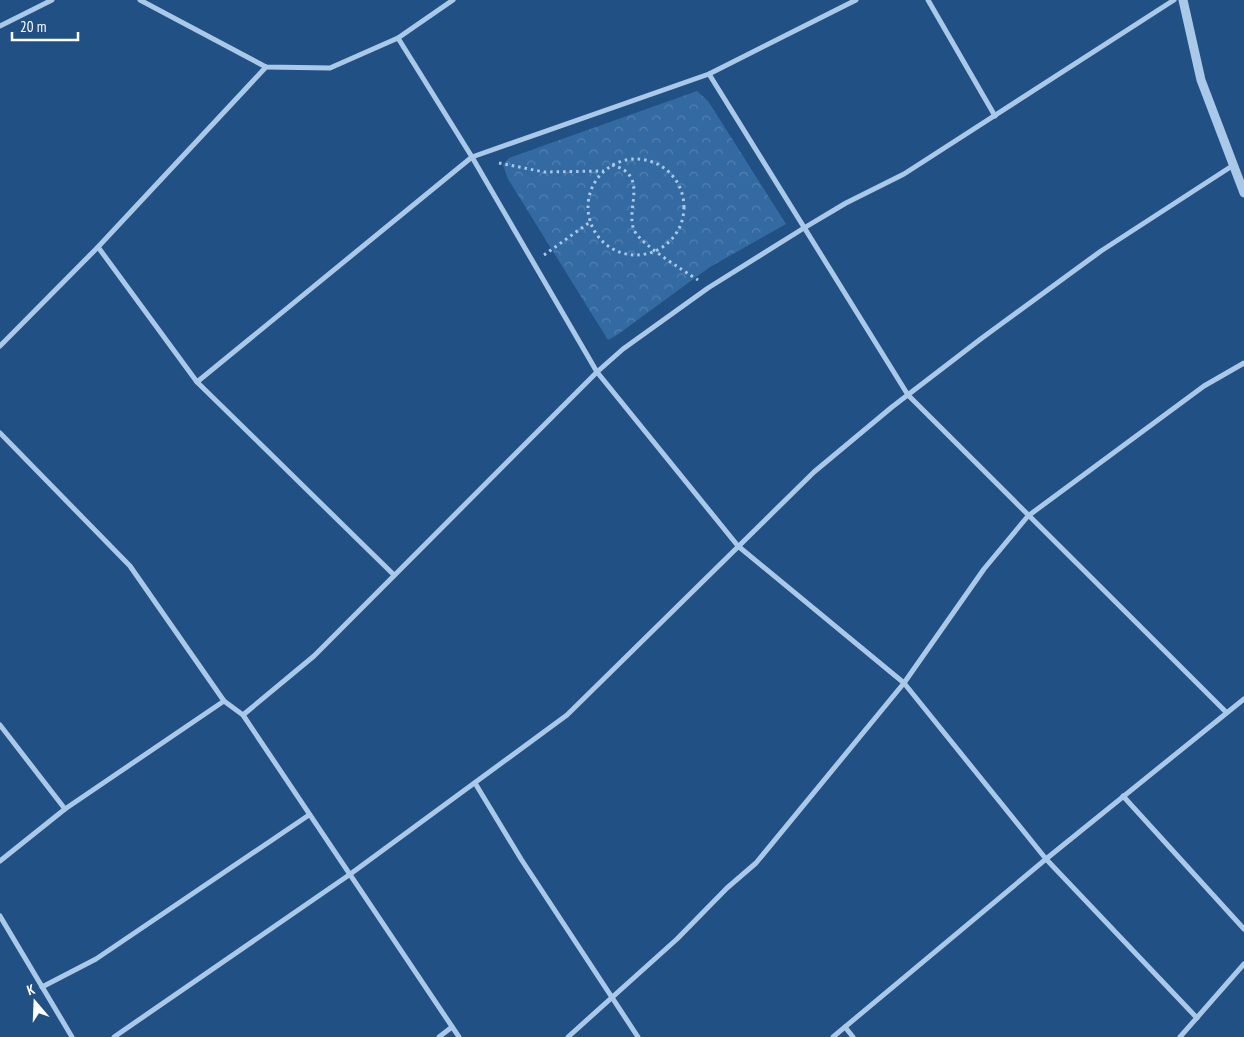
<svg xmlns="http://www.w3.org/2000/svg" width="1244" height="1037" font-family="'PT Sans Narrow',sans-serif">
	<defs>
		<pattern id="forest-crowns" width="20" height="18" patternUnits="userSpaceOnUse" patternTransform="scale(1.25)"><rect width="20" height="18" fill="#346aa2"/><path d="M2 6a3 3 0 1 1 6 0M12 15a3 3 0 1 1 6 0" fill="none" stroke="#5280b0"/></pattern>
	</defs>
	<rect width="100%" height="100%" fill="#215085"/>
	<!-- forest -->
	<path fill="url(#forest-crowns)" d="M697 91 708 101 786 224 710 267 617 335 608 340 508 179 503 165 509 158Z"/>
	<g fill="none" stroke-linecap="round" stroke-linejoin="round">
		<!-- path -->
		<g stroke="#aac9e9" stroke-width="3" stroke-dasharray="2.5 4" stroke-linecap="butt">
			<circle cx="636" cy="207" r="48"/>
			<path d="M499 163 544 172 604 171"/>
			<path d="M612 165C650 175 625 208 634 230 641 245 683 270 698 280"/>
			<path d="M544 255 590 222"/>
		</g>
		<!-- minor -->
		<g stroke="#aac9e9" stroke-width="5">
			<path d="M140 0 266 67 330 68 398 38 453 0"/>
			<path d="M928 0 995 116"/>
			<path d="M0 26 52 0"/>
			<path d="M398 38 472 157 597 372 738 546 904 683 1046 859 1197 1018"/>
			<path d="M709 74 908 395 1226 712"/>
			<path d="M98 247 197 382 394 575"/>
			<path d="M0 346 98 247 266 67"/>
			<path d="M197 382 472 157 709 74 856 0"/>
			<path d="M0 433 130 566 224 701 243 715 459 1037"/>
			<path d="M243 715 314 656 597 372 623 349 708 288 804 228 846 203 904 174 1174 0"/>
			<path d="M0 725 65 809"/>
			<path d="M475 783 521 859 638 1037"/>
			<path d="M1123 796 1244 929"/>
			<path d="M0 861 65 809 224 701"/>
			<path d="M0 916 72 1037"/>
			<path d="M42 987 96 959 309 815"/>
			<path d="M845 1027 853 1037"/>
			<path d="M114 1037 349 875 567 715 814 472 892 407 982 338 1101 251 1232 166"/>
			<path d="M439 1037 452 1027"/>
			<path d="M568 1037 677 939 727 888 756 863 904 683 984 569 1028 516 1204 386 1244 363"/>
			<path d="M833 1037 1046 859 1244 699"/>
			<path d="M1180 1037 1244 964"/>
		</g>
		<!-- tertiary -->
		<path stroke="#aac9e9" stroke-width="9" d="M1183 0 1201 80 1244 193"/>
	</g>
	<!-- north arrow -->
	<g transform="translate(35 1002) rotate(341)" stroke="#215085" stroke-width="4" paint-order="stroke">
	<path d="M0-4L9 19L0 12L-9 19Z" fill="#ffffff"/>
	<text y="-8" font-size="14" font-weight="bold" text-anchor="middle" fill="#ffffff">K</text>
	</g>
	<!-- scale -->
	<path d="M12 32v8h66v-8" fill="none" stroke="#ffffff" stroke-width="2.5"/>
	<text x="20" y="32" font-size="15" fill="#ffffff" stroke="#215085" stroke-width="4" paint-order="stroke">20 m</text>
</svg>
